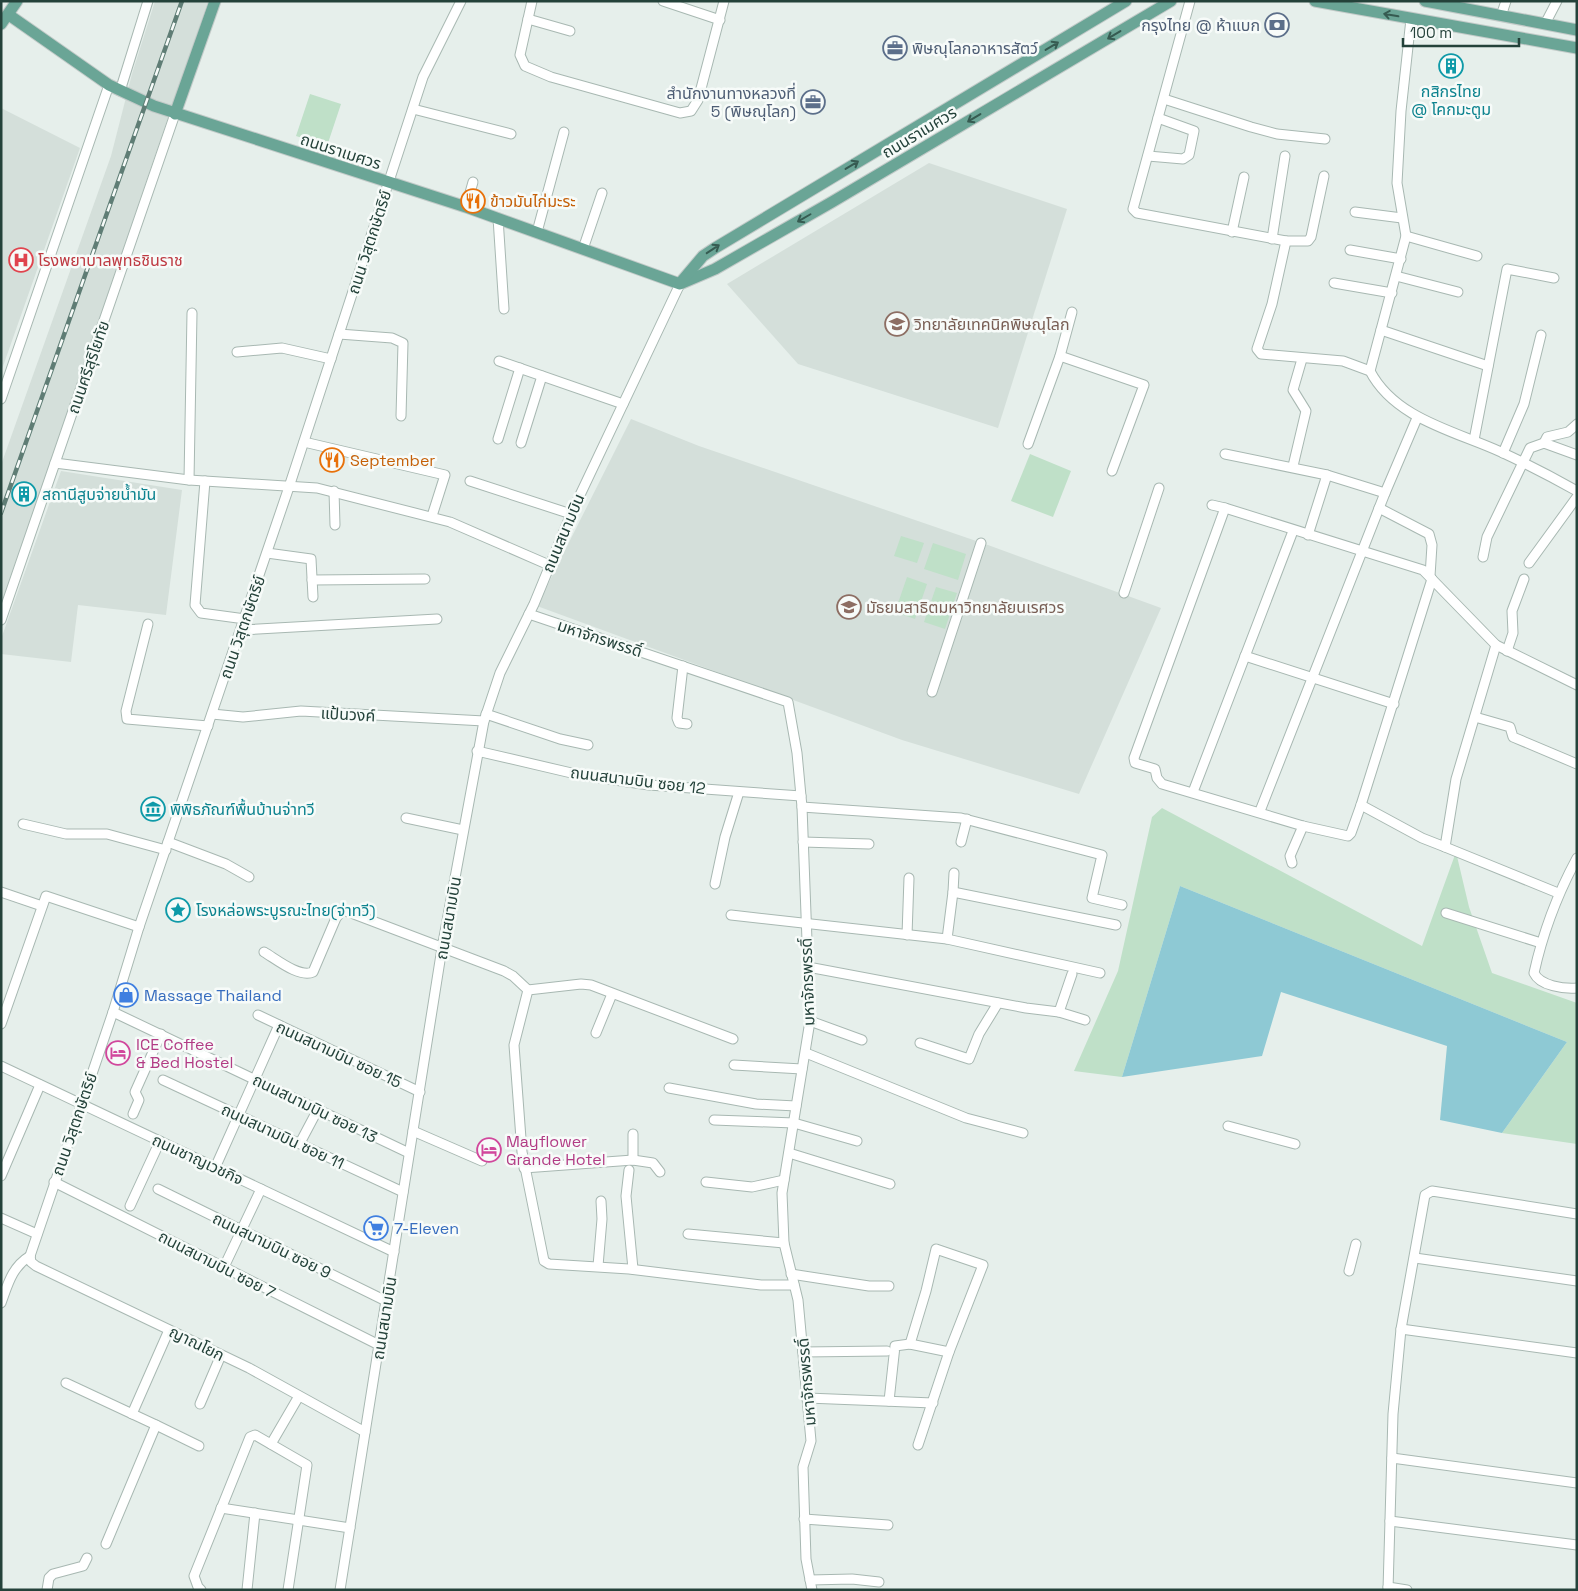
<svg xmlns="http://www.w3.org/2000/svg" width="1578" height="1591" font-family="'Space Grotesk','Noto Sans Thai',sans-serif">
	<rect width="100%" height="100%" fill="#e6efeb"/>
	<!-- built -->
	<g fill="#d4dfda">
		<path d="M155 1H208L1 606V465L111 156 132 74Z"/>
		<path d="M1 108 80 148 1 372Z"/>
		<path d="M929 163 1067 209 998 428 798 364 727 284Z"/>
		<path d="M631 419 699 446 988 545 1161 608 1079 794 902 740 537 606Z"/>
		<path d="M61 471 182 490 166 615 78 605 71 662 1 654V639Z"/>
	</g>
	<!-- green -->
	<g fill="#bfe0c8">
		<path d="M310 94 341 104 327 146 296 136Z"/>
		<path d="M1030 454 1071 471 1053 517 1011 501Z"/>
		<path d="M901 536 924 543 917 563 894 556Z"/>
		<path d="M933 543 966 554 958 580 924 569Z"/>
		<path d="M907 577 927 584 915 619 895 612Z"/>
		<path d="M936 587 957 593 945 629 924 622Z"/>
		<path d="M1162 808 1422 946 1456 852 1469 907 1492 973 1577 1003V1144L1502 1133 1567 1042 1180 886 1122 1077 1074 1071 1118 971 1152 817Z"/>
	</g>
	<!-- water -->
	<path fill="#8ec9d4" d="M1180 886 1567 1042 1502 1133 1440 1120 1447 1046 1281 992 1262 1056 1122 1077Z"/>
	<g fill="none" stroke-linecap="round" stroke-linejoin="round">
		<!-- minor casing -->
		<g stroke="#a8b8b2" stroke-width="11">
			<g id="minor">
				<path d="M532 1 520 55 525 66 551 77 680 113 691 111 698 100 724 1"/>
				<path d="M663 1 720 20"/>
				<path d="M1190 1 1133 209 1137 213 1286 241 1272 304 1257 349 1261 354 1343 361 1370 371C1395 419 1455 431 1501 452 1527 464 1552 477 1577 491"/>
				<path d="M1501 16 1506 1"/>
				<path d="M528 19 570 31"/>
				<path d="M1545 24 1557 1"/>
				<path d="M120 91 148 1"/>
				<path d="M1164 99 1251 127 1277 134 1325 139"/>
				<path d="M413 109 511 134"/>
				<path d="M1148 156 1183 159 1189 155 1194 131 1158 118"/>
				<path d="M466 207 473 182"/>
				<path d="M1355 212 1402 218"/>
				<path d="M498 218 504 309"/>
				<path d="M537 232 564 132"/>
				<path d="M1232 232 1244 177"/>
				<path d="M1406 236 1477 256"/>
				<path d="M1272 239 1285 156"/>
				<path d="M1286 241H1308L1311 237 1324 176"/>
				<path d="M583 249 602 193"/>
				<path d="M1350 250 1401 259"/>
				<path d="M1396 276 1458 292"/>
				<path d="M1334 283 1392 293"/>
				<path d="M1381 330 1488 366"/>
				<path d="M339 334 392 338 403 343 401 416"/>
				<path d="M237 352 282 348 331 359"/>
				<path d="M1060 356 1144 385 1112 471"/>
				<path d="M499 361 623 404"/>
				<path d="M1370 371 1406 236 1397 183 1401 111 1411 19"/>
				<path d="M1 399 109 85"/>
				<path d="M498 439 520 368"/>
				<path d="M1474 440 1507 269 1554 278"/>
				<path d="M304 442 445 475 432 516"/>
				<path d="M521 443 542 376"/>
				<path d="M1544 443 1547 437 1568 432 1577 424"/>
				<path d="M1028 444 1060 356 1072 312"/>
				<path d="M1503 453 1524 404 1541 335"/>
				<path d="M1225 454 1327 475 1308 535"/>
				<path d="M55 463 189 480 317 488 450 522 549 565"/>
				<path d="M1293 466 1306 411 1293 390 1302 359"/>
				<path d="M1327 475 1385 493"/>
				<path d="M189 480 192 313"/>
				<path d="M205 481 195 605 201 613 245 619"/>
				<path d="M470 481 571 514"/>
				<path d="M334 491 335 525"/>
				<path d="M1212 505 1225 508 1134 758 1135 763 1155 769 1157 778 1162 784 1303 826 1348 836 1351 833 1361 805 1432 579"/>
				<path d="M1225 508 1423 570 1496 645 1577 685"/>
				<path d="M1379 508 1429 534 1432 545 1430 576"/>
				<path d="M267 553 311 559 313 597"/>
				<path d="M1483 557 1487 537 1530 448 1544 443 1577 455"/>
				<path d="M1529 563 1577 497"/>
				<path d="M312 580 425 579"/>
				<path d="M1124 593 1159 488"/>
				<path d="M529 614 788 702 797 753 802 807 810 1021 782 1193 784 1243 798 1300 811 1441 803 1467 806 1559 812 1590"/>
				<path d="M1 620 175 114"/>
				<path d="M148 624 126 711 127 719 208 726"/>
				<path d="M241 630 437 619"/>
				<path d="M1507 651 1513 633 1512 611 1524 579"/>
				<path d="M1245 656 1394 704"/>
				<path d="M683 666 677 718 679 723 687 724"/>
				<path d="M932 692 981 543"/>
				<path d="M212 714 243 717 301 711 484 721"/>
				<path d="M486 714 560 739 588 745"/>
				<path d="M1475 717 1510 727 1513 737 1577 764"/>
				<path d="M477 751 580 775 649 785 801 796"/>
				<path d="M1193 792 1293 531"/>
				<path d="M1361 805 1422 838 1445 847 1456 779 1496 645"/>
				<path d="M802 807 961 818 1102 855 1092 898 1122 905"/>
				<path d="M1260 811 1385 493 1417 418"/>
				<path d="M406 818 463 830"/>
				<path d="M23 824 66 834H107L166 850"/>
				<path d="M168 842 226 864 249 877"/>
				<path d="M803 842 869 844"/>
				<path d="M961 842 967 819"/>
				<path d="M1445 847 1558 893"/>
				<path d="M1577 858C1557 895 1543 932 1534 973 1540 986 1564 989 1577 988"/>
				<path d="M1292 863 1290 856 1303 826"/>
				<path d="M715 884 725 837 739 792"/>
				<path d="M1 892 42 906"/>
				<path d="M953 892 954 873"/>
				<path d="M1446 913 1541 943"/>
				<path d="M731 915 947 939 1100 973"/>
				<path d="M907 935 909 878"/>
				<path d="M947 939 953 892 1116 925"/>
				<path d="M264 952C276 959 299 978 313 972L336 918 342 911H346L504 971 513 976 528 990 514 1045 522 1152 544 1261 549 1264 629 1269 761 1285H794"/>
				<path d="M808 967 1026 1008 1059 1012 1085 1020"/>
				<path d="M528 990 581 984 591 985 733 1039"/>
				<path d="M113 1012 409 1153"/>
				<path d="M1059 1012 1072 974"/>
				<path d="M258 1015 420 1092"/>
				<path d="M810 1021 862 1040"/>
				<path d="M1 1024 46 896 139 927"/>
				<path d="M596 1033 612 994"/>
				<path d="M920 1043 969 1059 979 1034 998 1003"/>
				<path d="M806 1053 966 1118 1023 1133"/>
				<path d="M734 1065 802 1069"/>
				<path d="M1 1066 394 1252"/>
				<path d="M163 1080 403 1192"/>
				<path d="M669 1088 756 1104 796 1106"/>
				<path d="M133 1114 139 1100 135 1092 161 1034"/>
				<path d="M714 1120 794 1123 857 1141"/>
				<path d="M1228 1126 1295 1144"/>
				<path d="M413 1131 482 1161"/>
				<path d="M300 1143 318 1109"/>
				<path d="M789 1153 890 1184"/>
				<path d="M633 1160V1134"/>
				<path d="M215 1168 279 1025"/>
				<path d="M524 1168 633 1160 653 1163 660 1172"/>
				<path d="M629 1170 626 1196 633 1269"/>
				<path d="M1 1176 40 1085"/>
				<path d="M54 1182 379 1345"/>
				<path d="M706 1182 752 1187 784 1180"/>
				<path d="M158 1189 386 1301"/>
				<path d="M130 1206 160 1141"/>
				<path d="M1 1218 37 1234"/>
				<path d="M688 1234 784 1243"/>
				<path d="M30 1256 113 1012 139 927 289 487 423 77 461 1"/>
				<path d="M30 1256 31 1262 36 1266 249 1368 365 1432"/>
				<path d="M1415 1258 1577 1281"/>
				<path d="M598 1266 602 1219 601 1201"/>
				<path d="M224 1267 261 1189"/>
				<path d="M1349 1271 1356 1244"/>
				<path d="M791 1274 869 1286H889"/>
				<path d="M1 1303C8 1284 12 1267 30 1256"/>
				<path d="M1401 1329 1577 1353"/>
				<path d="M910 1344 926 1291 936 1249 983 1265 949 1352 918 1445"/>
				<path d="M803 1352 887 1351"/>
				<path d="M66 1383 156 1425 106 1544"/>
				<path d="M807 1398 933 1403"/>
				<path d="M889 1401 895 1346 910 1344 949 1352"/>
				<path d="M200 1404 221 1355"/>
				<path d="M132 1414 169 1330"/>
				<path d="M156 1425 199 1446"/>
				<path d="M271 1444 299 1396"/>
				<path d="M1392 1458 1577 1483"/>
				<path d="M221 1508 350 1528"/>
				<path d="M804 1519 888 1525"/>
				<path d="M1390 1521 1577 1545"/>
				<path d="M810 1580 852 1579 879 1582"/>
				<path d="M1388 1587 1407 1590"/>
				<path d="M47 1590 49 1578 53 1574 83 1566 87 1558"/>
				<path d="M201 1590 198 1587 194 1576 250 1437 255 1435 307 1465 288 1590"/>
				<path d="M247 1590 255 1513"/>
				<path d="M340 1590 442 948 484 721 500 673 534 604 571 514 680 284"/>
				<path d="M1388 1590 1393 1414 1401 1329 1425 1195 1432 1191 1577 1214"/>
			</g>
		</g>
		<!-- major casing -->
		<g stroke="#c2cac8" stroke-width="13">
			<g id="major">
				<path d="M1315 1 1577 48"/>
				<path d="M1425 1 1577 30"/>
				<path d="M9 15 109 85 154 106 466 207 680 284 715 269 832 202 1171 1"/>
				<path d="M1 24 17 1"/>
				<path d="M175 114 215 1"/>
				<path d="M681 282 703 256 715 248 1126 1"/>
			</g>
		</g>
		<!-- minor -->
		<use href="#minor" stroke="#fff" stroke-width="9"/>
		<!-- major -->
		<use href="#major" stroke="#6aa596" stroke-width="11"/>
		<!-- rail casing -->
		<g stroke="#5f7d75" stroke-width="4.5">
			<path id="rail" d="M1 513 182 1"/>
		</g>
		<!-- rail -->
		<use href="#rail" stroke="#f7fbf9" stroke-width="2.5" stroke-dasharray="8" stroke-linecap="butt"/>
	</g>
	<!-- one-way arrows -->
	<defs><path id="oneway-shaft" d="M-6 0H5M1.5-3L5.5 0L1.5 3" fill="none" stroke-width="1.6" stroke-linecap="round" stroke-linejoin="round" transform="scale(1.25)"/></defs>
	<g stroke="#365b51">
		<use href="#oneway-shaft" transform="translate(1391 15) rotate(-170)"/>
		<use href="#oneway-shaft" transform="translate(1114 35) rotate(149)"/>
		<use href="#oneway-shaft" transform="translate(1052 46) rotate(-31)"/>
		<use href="#oneway-shaft" transform="translate(974 118) rotate(149)"/>
		<use href="#oneway-shaft" transform="translate(852 165) rotate(-31)"/>
		<use href="#oneway-shaft" transform="translate(804 218) rotate(150)"/>
		<use href="#oneway-shaft" transform="translate(713 249) rotate(-33)"/>
	</g>
	<!-- icons -->
	<defs>
		<g id="bank-ring" transform="scale(1.25)"><circle r="9.5" fill="#f7fbf9" stroke="#5c6f8a" stroke-width="1.5"/><path d="M-6-4H6V4H-6ZM0-2.3a2.3 2.3 0 1 0 0 4.6a2.3 2.3 0 1 0 0-4.6Z" fill="#5c6f8a"/></g>
		<g id="office-ring" transform="scale(1.25)"><circle r="9.5" fill="#f7fbf9" stroke="#5c6f8a" stroke-width="1.5"/><path d="M-6-3h4V-5.5h4V-3h4V5H-6ZM-1-4.5V-3h2v-1.5ZM-6 0V1H6V0Z" fill="#5c6f8a"/></g>
		<g id="building-ring" transform="scale(1.25)"><circle r="9.5" fill="#f7fbf9" stroke="#0f9aa8" stroke-width="1.5"/><path d="M-4-6H4V6H1V3H-1V6H-4ZM-2.5-4.3h1.7v1.8h-1.7ZM.8-4.3h1.7v1.8H.8ZM-2.5-1h1.7V.8h-1.7ZM.8-1h1.7V.8H.8Z" fill="#0f9aa8"/></g>
		<g id="restaurant-ring" transform="scale(1.25)"><circle r="9.5" fill="#f7fbf9" stroke="#e8710a" stroke-width="1.5"/><path d="M-5-6h1v4h1v-4h1v4h1v-4h1v5L-1.5 .5V6h-2V.5L-5-1ZM5-6V6H3V1.5H1.5Q1.5-4 5-6Z" fill="#e8710a"/></g>
		<g id="hospital-ring" transform="scale(1.25)"><circle r="9.5" fill="#f7fbf9" stroke="#e0444e" stroke-width="1.5"/><path d="M-5-5h3v3.5h4V-5h3V5h-3V1.5h-4V5h-3Z" fill="#e0444e"/></g>
		<g id="school-ring" transform="scale(1.25)"><circle r="9.5" fill="#f7fbf9" stroke="#8d6e63" stroke-width="1.5"/><path d="M0-5L7-2L0 1L-7-2ZM-4 1L0 2.5L4 1V4Q0 6-4 4Z" fill="#8d6e63"/></g>
		<g id="museum-ring" transform="scale(1.25)"><circle r="9.5" fill="#f7fbf9" stroke="#0f9aa8" stroke-width="1.5"/><path d="M0-6L6-3V-2H-6V-3ZM-5-1h2V3h-2ZM-1-1h2V3h-2ZM3-1h2V3H3ZM-6 4H6V6H-6Z" fill="#0f9aa8"/></g>
		<g id="sight-ring" transform="scale(1.25)"><circle r="9.5" fill="#f7fbf9" stroke="#0f9aa8" stroke-width="1.5"/><path d="M0-6L1.8-2.2L6-1.7L2.9 1.2L3.7 5.4L0 3.3L-3.7 5.4L-2.9 1.2L-6-1.7L-1.8-2.2Z" fill="#0f9aa8"/></g>
		<g id="shop-ring" transform="scale(1.25)"><circle r="9.5" fill="#f7fbf9" stroke="#3f7fe0" stroke-width="1.5"/><path d="M-5-2.5h2.3a2.7 3.5 0 0 1 5.4 0H5L5.5 6h-11ZM-1.5-2.5h3a1.5 2.3 0 0 0-3 0Z" fill="#3f7fe0"/></g>
		<g id="hotel-ring" transform="scale(1.25)"><circle r="9.5" fill="#f7fbf9" stroke="#d1479c" stroke-width="1.5"/><path d="M-6-4.5h1.5V1H6V5H4.5V3h-9V5H-6ZM-4 0a1.8 1.8 0 1 1 3.6 0ZM.5 0V-2.5h3Q6-2.5 6 0Z" fill="#d1479c"/></g>
		<g id="supermarket-ring" transform="scale(1.25)"><circle r="9.5" fill="#f7fbf9" stroke="#3f7fe0" stroke-width="1.5"/><path d="M-6-5.5h2.5l.6 2H6L4.5 2H-2.5L-4.4-4H-6ZM-1.5 3.2a1.3 1.3 0 1 0 .1 0ZM3 3.2a1.3 1.3 0 1 0 .1 0Z" fill="#3f7fe0"/></g>
	</defs>
	<g fill-rule="evenodd">
		<use href="#bank-ring" x="1277" y="25"/>
		<use href="#office-ring" x="895" y="48"/>
		<use href="#building-ring" x="1451" y="66"/>
		<use href="#office-ring" x="813" y="102"/>
		<use href="#restaurant-ring" x="473" y="201"/>
		<use href="#hospital-ring" x="21" y="260"/>
		<use href="#school-ring" x="897" y="324"/>
		<use href="#restaurant-ring" x="332" y="460"/>
		<use href="#building-ring" x="24" y="494"/>
		<use href="#school-ring" x="849" y="607"/>
		<use href="#museum-ring" x="153" y="809"/>
		<use href="#sight-ring" x="178" y="910"/>
		<use href="#shop-ring" x="126" y="995"/>
		<use href="#hotel-ring" x="118" y="1053"/>
		<use href="#hotel-ring" x="489" y="1150"/>
		<use href="#supermarket-ring" x="376" y="1228"/>
	</g>
	<g text-anchor="middle" stroke-width="5" stroke-linejoin="round" paint-order="stroke">
		<!-- service labels -->
		<g font-size="16" fill="#4e5e75" stroke="#f7fbf9" text-anchor="end">
			<text x="1260" y="31">กรุงไทย @ ห้าแบก</text>
			<text x="912" y="54" text-anchor="start">พิษณุโลกอาหารสัตว์</text>
			<text x="796" y="99">สำนักงานทางหลวงที่<tspan x="796" dy="18">5 (พิษณุโลก)</tspan></text>
		</g>
		<!-- culture labels -->
		<g font-size="16" fill="#0d838f" stroke="#f7fbf9" text-anchor="start">
			<text x="1451" y="97" text-anchor="middle">กสิกรไทย<tspan x="1451" dy="18">@ โคกมะตูม</tspan></text>
			<text x="42" y="500">สถานีสูบจ่ายน้ำมัน</text>
			<text x="170" y="815">พิพิธภัณฑ์พื้นบ้านจ่าทวี</text>
			<text x="196" y="916">โรงหล่อพระบูรณะไทย(จ่าทวี)</text>
		</g>
		<!-- street labels -->
		<g font-size="16" fill="#24423a" stroke="#f7fbf9">
			<text transform="translate(919 132) rotate(-31)" y="6">ถนนราเมศวร</text>
			<text transform="translate(341 151) rotate(18)" y="6">ถนนราเมศวร</text>
			<text transform="translate(369 242) rotate(-72)" y="6">ถนน วิสุตกษัตริย์</text>
			<text transform="translate(88 367) rotate(-71)" y="6">ถนนศรีสุริโยทัย</text>
			<text transform="translate(563 533) rotate(-67)" y="6">ถนนสนามบิน</text>
			<text transform="translate(242 627) rotate(-71)" y="6">ถนน วิสุตกษัตริย์</text>
			<text transform="translate(600 638) rotate(18)" y="6">มหาจักรพรรดิ์</text>
			<text transform="translate(348 714) rotate(3)" y="6">แป้นวงค์</text>
			<text transform="translate(638 780) rotate(7)" y="6">ถนนสนามบิน ซอย 12</text>
			<text transform="translate(448 918) rotate(-80)" y="6">ถนนสนามบิน</text>
			<text transform="translate(807 982) rotate(-92)" y="6">มหาจักรพรรดิ์</text>
			<text transform="translate(339 1054) rotate(25)" y="6">ถนนสนามบิน ซอย 15</text>
			<text transform="translate(315 1108) rotate(26)" y="6">ถนนสนามบิน ซอย 13</text>
			<text transform="translate(74 1124) rotate(-71)" y="6">ถนน วิสุตกษัตริย์</text>
			<text transform="translate(283 1136) rotate(25)" y="6">ถนนสนามบิน ซอย 11</text>
			<text transform="translate(198 1159) rotate(25)" y="6">ถนนชาญเวชกิจ</text>
			<text transform="translate(272 1245) rotate(26)" y="6">ถนนสนามบิน ซอย 9</text>
			<text transform="translate(217 1264) rotate(27)" y="6">ถนนสนามบิน ซอย 7</text>
			<text transform="translate(384 1318) rotate(-81)" y="6">ถนนสนามบิน</text>
			<text transform="translate(197 1343) rotate(26)" y="6">ญาณโยก</text>
			<text transform="translate(806 1382) rotate(-95)" y="6">มหาจักรพรรดิ์</text>
		</g>
		<!-- food labels -->
		<g font-size="16" fill="#c56008" stroke="#f7fbf9" text-anchor="start">
			<text x="490" y="207">ข้าวมันไก่มะระ</text>
			<text x="350" y="466">September</text>
		</g>
		<!-- health labels -->
		<g font-size="16" fill="#be3a42" stroke="#f7fbf9" text-anchor="start">
			<text x="38" y="266">โรงพยาบาลพุทธชินราช</text>
		</g>
		<!-- education labels -->
		<g font-size="16" fill="#785e54" stroke="#f7fbf9" text-anchor="start">
			<text x="914" y="330">วิทยาลัยเทคนิคพิษณุโลก</text>
			<text x="866" y="613">มัธยมสาธิตมหาวิทยาลัยนเรศวร</text>
		</g>
		<!-- shop labels -->
		<g font-size="16" fill="#366cbe" stroke="#f7fbf9" text-anchor="start">
			<text x="144" y="1001">Massage Thailand</text>
			<text x="394" y="1234">7-Eleven</text>
		</g>
		<!-- hotel labels -->
		<g font-size="16" fill="#b23c85" stroke="#f7fbf9" text-anchor="start">
			<text x="136" y="1050">ICE Coffee<tspan x="136" dy="18">&amp; Bed Hostel</tspan></text>
			<text x="506" y="1147">Mayflower<tspan x="506" dy="18">Grande Hotel</tspan></text>
		</g>
	</g>
	<!-- border -->
	<rect width="1578" height="1591" fill="none" stroke="#24423a" stroke-width="5"/>
	<!-- scale -->
	<path d="M1403 38v8h116v-8" fill="none" stroke="#24423a" stroke-width="2.5"/>
	<text x="1410" y="38" font-size="15" fill="#24423a" stroke="#f7fbf9" stroke-width="4" paint-order="stroke">100 m</text>
</svg>
